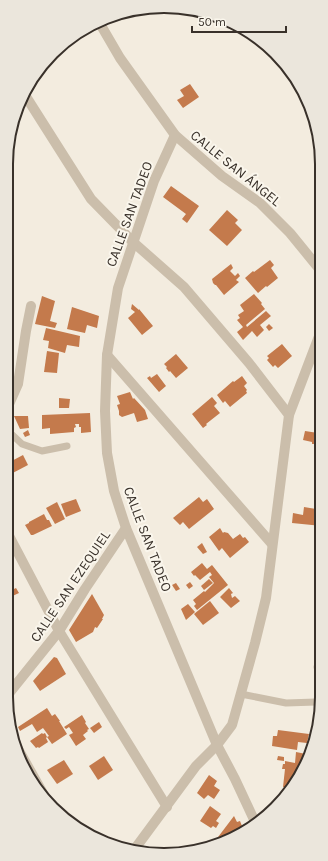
<svg xmlns="http://www.w3.org/2000/svg" width="328" height="861" font-family="Karla,sans-serif">
	<rect width="100%" height="100%" fill="#f3ecdf"/>
	<!-- building -->
	<g fill="#c47a4c">
		<path d="M190 84 199 97 183 108 177 100 184 96 180 90Z"/>
		<path d="M171 186 199 206 187 223 182 219 186 214 163 197Z"/>
		<path d="M227 210 238 220 235 223 242 230 227 246 209 230Z"/>
		<path d="M270 260 274 265 271 268 278 278 267 287 266 286 258 293 245 278 253 271 254 272Z"/>
		<path d="M231 264 233 268 230 271 235 276 238 273 240 276 236 280 239 282 224 295 216 285H215L213 283 212 279Z"/>
		<path d="M254 294 262 303 261 304 265 309 246 325 247 327 266 311 271 316 260 325 264 330 257 337 252 331 243 340 237 332 243 327 237 320 240 318 238 315 244 311 240 305Z"/>
		<path d="M42 296 55 301 50 321 57 323 55 328 35 324Z"/>
		<path d="M132 304 139 310V309L153 326 142 335 128 318 135 312 131 309Z"/>
		<path d="M72 307 99 316 97 328 87 325 85 333 67 329Z"/>
		<path d="M269 324 273 328 269 331 266 327Z"/>
		<path d="M46 328 80 336 79 347 67 345 65 353 48 348 49 341 43 340Z"/>
		<path d="M282 344 292 356 278 368 275 365 273 367 267 360 269 358 267 356Z"/>
		<path d="M47 351 59 353 57 373 44 372Z"/>
		<path d="M176 354 188 368 176 378 170 371 169 372 166 368 167 367 164 364Z"/>
		<path d="M157 374 166 386 159 392 147 378 150 376 151 378Z"/>
		<path d="M242 376 247 383 244 386 247 390 246 391 247 393 230 407 225 401 223 403 217 395 233 381 234 382Z"/>
		<path d="M130 392 133 399 134 398 145 410 148 419 137 422 134 413 122 417 119 415V411L117 405 120 404 117 396Z"/>
		<path d="M212 397 217 403 214 406 220 413 206 424 207 425 203 428 192 414Z"/>
		<path d="M59 398 70 399 69 408H59Z"/>
		<path d="M90 413 91 432 81 433V427H79V424H75L76 427 74 428V432L50 434V428L42 429V415Z"/>
		<path d="M14 416H28L29 428 20 429Z"/>
		<path d="M28 430 30 435 25 437 23 433Z"/>
		<path d="M305 431 318 433V431L321 432V447L316 446 317 444H312V442L303 440Z"/>
		<path d="M23 455 28 465 7 476 6 473V464Z"/>
		<path d="M199 497 203 502 207 499 214 509 189 529 183 522 180 525 173 518Z"/>
		<path d="M76 499 81 511 66 517 61 504Z"/>
		<path d="M57 502 65 519 55 524 46 508Z"/>
		<path d="M304 507 322 510V526L292 523 293 513 303 515Z"/>
		<path d="M44 514 47 520H49L52 526 33 535H31L25 525 29 523V522Z"/>
		<path d="M220 528 223 533 224 532 228 533 233 539 240 534 243 538 245 537 249 542 230 558 222 548 219 551 209 537Z"/>
		<path d="M202 543 207 552 203 554 197 547Z"/>
		<path d="M202 563 207 569 212 565 228 585 197 610 194 606 196 604 193 600 204 591 205 592 214 583 209 577 212 575 210 572 200 580 195 575 194 576 191 572Z"/>
		<path d="M209 579 213 583 204 590 201 586Z"/>
		<path d="M9 581 11 585H12L14 589 16 588 19 593 6 599V582Z"/>
		<path d="M190 582 193 586 189 589 186 585Z"/>
		<path d="M176 583 180 589 176 591 172 585Z"/>
		<path d="M229 588 233 593 231 594 232 598 235 596 240 601 231 608 220 597Z"/>
		<path d="M92 594 104 615 102 619H103L97 628 95 627 93 632 76 642 69 630Z"/>
		<path d="M210 601 219 613 203 625 194 614Z"/>
		<path d="M188 604 195 612 186 620 181 609Z"/>
		<path d="M54 657 57 658 66 674 40 691 33 681Z"/>
		<path d="M47 708 52 716 55 714 60 721H59L67 734 52 744 47 737 46 738 48 742 39 748 38 747 36 748 30 741 42 733 43 734 45 733 47 737 49 736 43 728 37 732 32 724 20 731 18 727Z"/>
		<path d="M82 715 86 722 85 723 89 729 87 730 88 731 83 735 86 739 76 746 69 735 73 733 69 727 66 729 64 727Z"/>
		<path d="M99 722 102 727 94 733 90 728Z"/>
		<path d="M278 730 309 734 307 743 298 742 297 750 272 746 273 736H277Z"/>
		<path d="M296 752 306 754V756H308L305 761H304L303 765 292 788 283 787 285 769H282L283 764H285V761L295 763Z"/>
		<path d="M104 756 113 770 98 780 89 766Z"/>
		<path d="M278 756 284 757V761L277 760Z"/>
		<path d="M64 760 73 774 57 784 47 770Z"/>
		<path d="M209 775 217 781 214 786 220 790 214 799 208 795 204 799 197 793Z"/>
		<path d="M210 806 221 814 216 821 219 823 216 828 213 826 211 828 200 821Z"/>
		<path d="M234 816 237 822 240 821 244 831 212 845Z"/>
	</g>
	<g fill="none" stroke-linecap="round" stroke-linejoin="round">
		<!-- lane -->
		<g stroke="#cbbeab" stroke-width="7">
			<path d="M6 429 22 444 42 451 67 446"/>
			<path d="M317 667H322"/>
			<path d="M241 694 286 703 316 702"/>
		</g>
		<!-- street -->
		<g stroke="#cbbeab" stroke-width="10">
			<path d="M99 22 120 58 175 135 222 176 260 203 290 233 321 271"/>
			<path d="M25 95 91 199 133 242 184 287 249 363 289 415"/>
			<path d="M175 135 154 181 118 288 107 355 105 411 107 453 114 491 126 528 217 745 235 779 256 824"/>
			<path d="M107 355 272 544"/>
			<path d="M6 411 18 384 26 331 31 306"/>
			<path d="M6 530 59 631 167 807"/>
			<path d="M6 697 59 631 85 589 126 528"/>
			<path d="M13 740 49 804"/>
			<path d="M134 850 196 766 217 745 232 725 255 643 266 598 289 415 321 331"/>
		</g>
	</g>
	<g text-anchor="middle" stroke-width="4" stroke-linejoin="round" paint-order="stroke">
		<!-- street labels -->
		<g font-size="14" fill="#39312a" stroke="#faf6ec">
			<text transform="translate(236 168) rotate(39)" y="5">CALLE SAN ÁNGEL</text>
			<text transform="translate(129 214) rotate(-70)" y="5">CALLE SAN TADEO</text>
			<text transform="translate(148 539) rotate(69)" y="5">CALLE SAN TADEO</text>
			<text transform="translate(70 586) rotate(-56)" y="5">CALLE SAN EZEQUIEL</text>
		</g>
	</g>
	<!-- crop -->
	<path d="M0 0H328V861H0ZM164 13H164A151 151 0 0 1 315 164V697A151 151 0 0 1 164 848H164A151 151 0 0 1 13 697V164A151 151 0 0 1 164 13Z" fill="#ebe6dc" fill-rule="evenodd"/>
	<path fill="none" stroke="#39312a" stroke-width="2" d="M164 13H164A151 151 0 0 1 315 164V697A151 151 0 0 1 164 848H164A151 151 0 0 1 13 697V164A151 151 0 0 1 164 13Z"/>
	<!-- scale -->
	<path d="M192 26v6h94v-6" fill="none" stroke="#39312a" stroke-width="2"/>
	<text x="198" y="26" font-size="12" fill="#39312a" stroke="#faf6ec" stroke-width="3" paint-order="stroke">50 m</text>
</svg>
